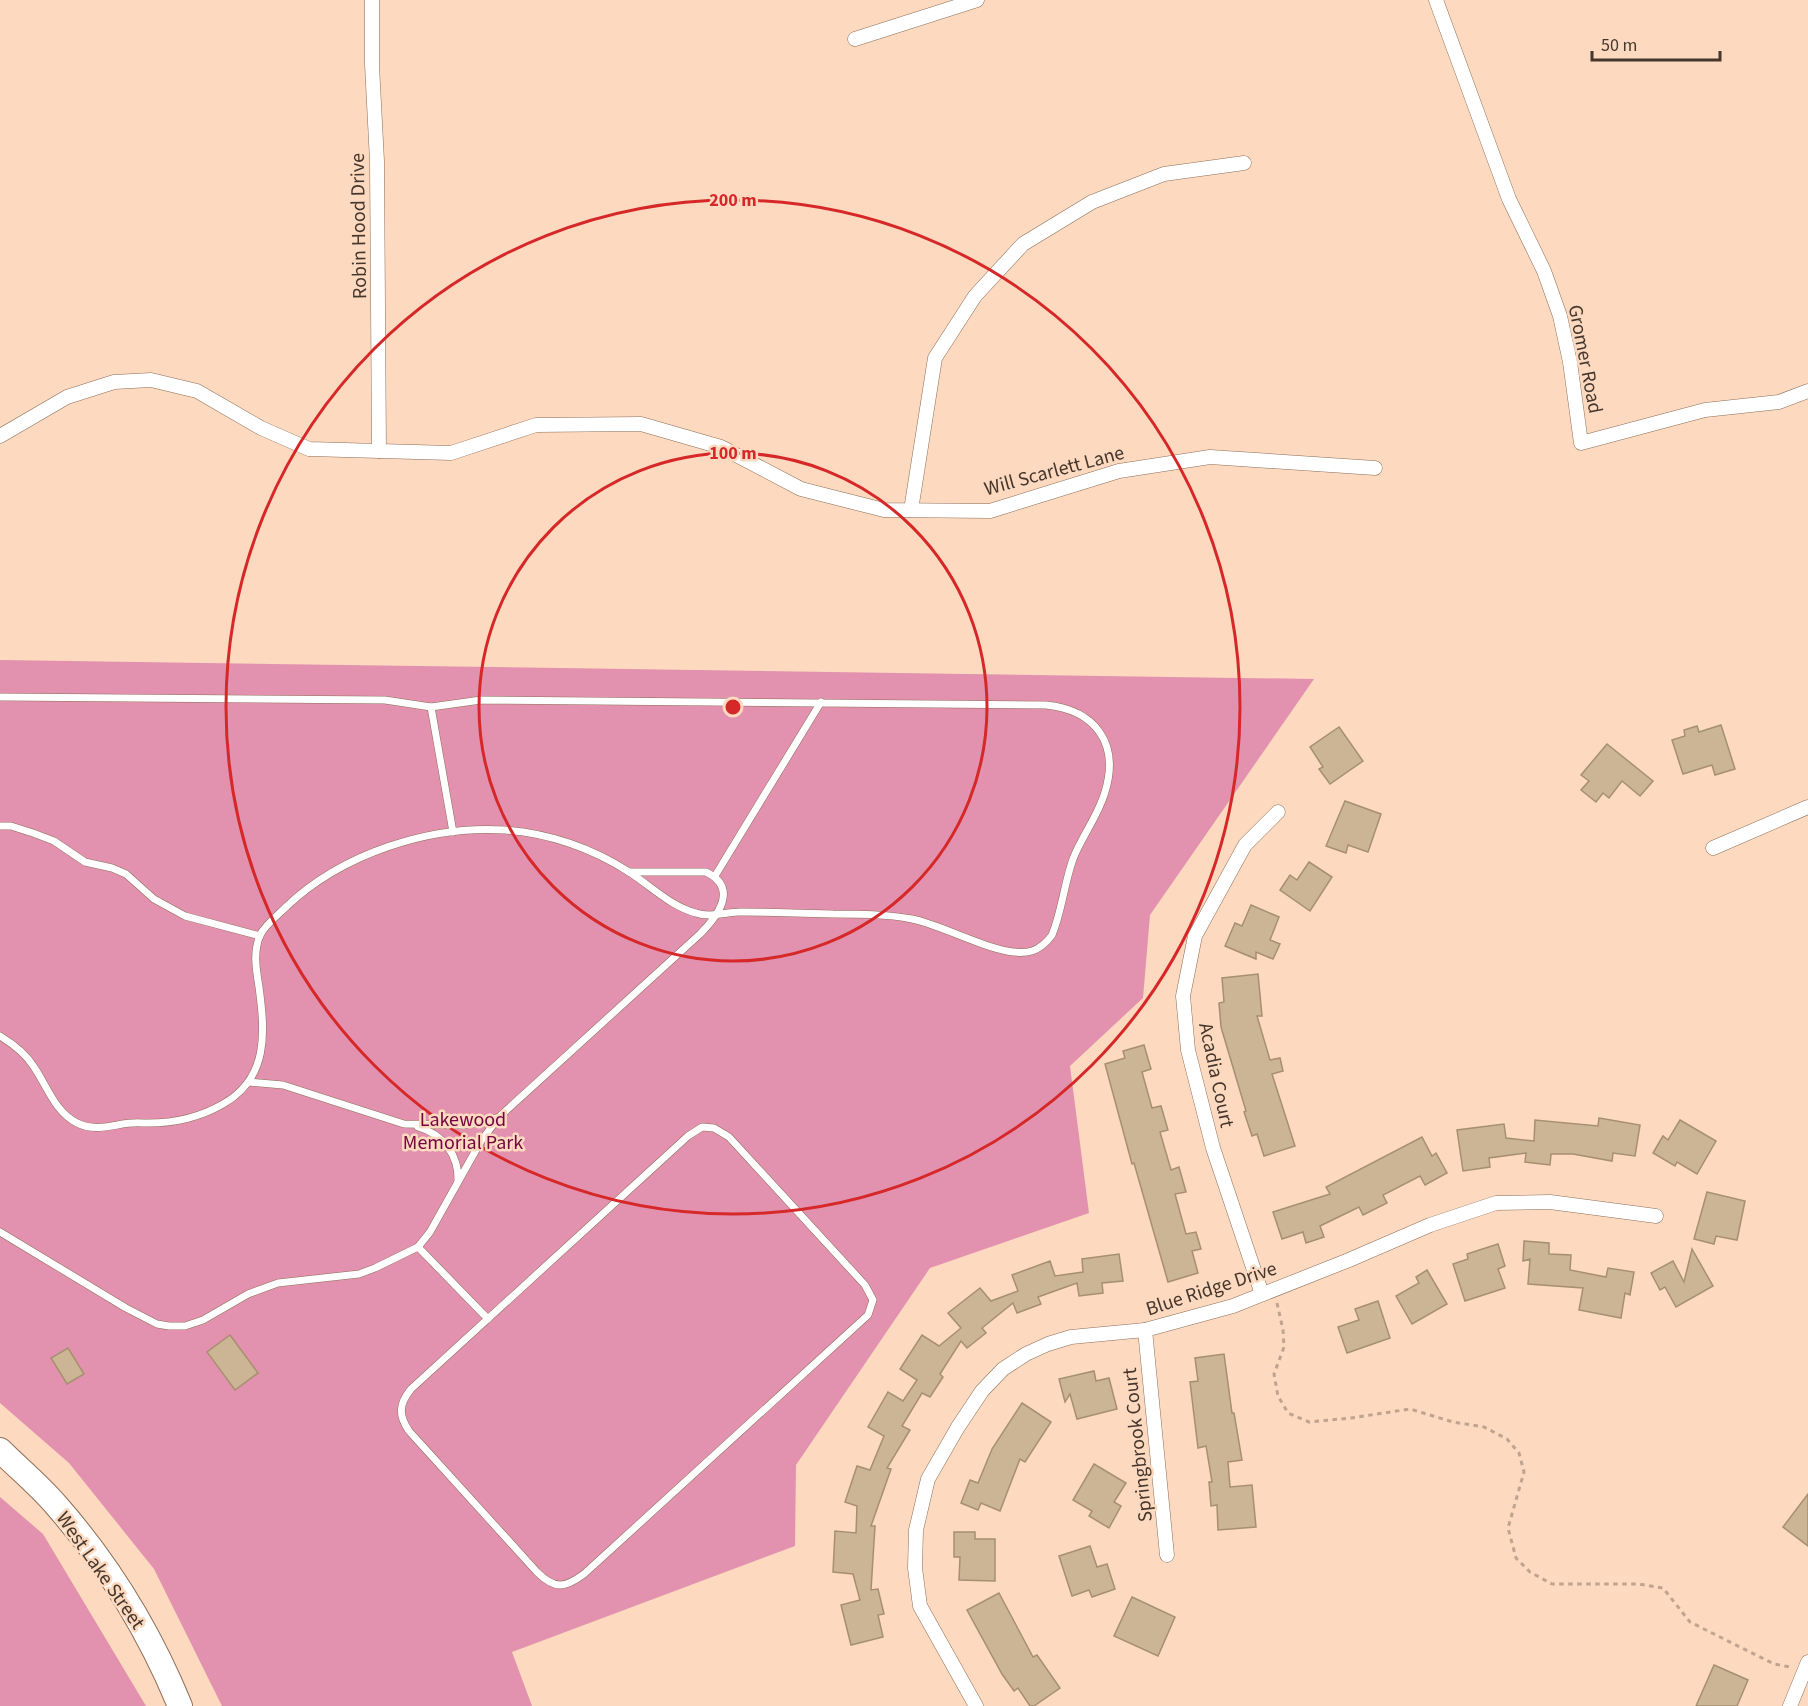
<svg xmlns="http://www.w3.org/2000/svg" width="1808" height="1706" font-family="'Source Sans 3',sans-serif">
	<rect width="100%" height="100%" fill="#fcd9bf"/>
	<!-- green -->
	<g fill="#e292ae">
		<path d="M0 660 1314 679 1150 915 1143 998 1070 1066 1089 1213 930 1268 796 1465 795 1546 512 1652 532 1706H222L154 1569 69 1463 0 1403Z"/>
		<path d="M0 1497 43 1534 146 1706H0Z"/>
	</g>
	<!-- building -->
	<g fill="#ccb594" stroke="#a6906f" stroke-width="1.5">
		<path d="M1721 725 1735 769 1715 775 1712 765 1683 774 1672 740 1685 736 1684 730 1697 726 1699 732Z"/>
		<path d="M1339 727 1363 761 1330 784 1319 769 1323 767 1310 747Z"/>
		<path d="M1607 744 1653 781 1640 796 1622 781 1609 798 1603 793 1596 802 1581 790 1589 781 1581 775Z"/>
		<path d="M1345 801 1381 814 1368 852 1348 845 1346 853 1326 846Z"/>
		<path d="M1309 862 1332 877 1310 911 1280 890 1290 875 1297 880Z"/>
		<path d="M1251 905 1279 917 1270 940 1280 944 1273 959 1256 952V959L1225 946 1235 923 1242 926Z"/>
		<path d="M1258 974 1262 1016H1257L1270 1060 1280 1058 1283 1071 1272 1074 1295 1146 1264 1156 1257 1134 1252 1136 1244 1112 1246 1111 1221 1027 1219 1003 1224 1002 1222 978Z"/>
		<path d="M1144 1045 1151 1069 1142 1072 1152 1108 1161 1106 1168 1130 1160 1132 1171 1170 1179 1167 1186 1192 1175 1194 1186 1234 1196 1232 1201 1249 1192 1251 1198 1273 1168 1282 1134 1163 1132 1164 1105 1064 1125 1058 1123 1051Z"/>
		<path d="M1599 1118 1640 1125 1635 1156 1613 1153 1612 1161 1573 1154H1551L1550 1165 1525 1162 1526 1153 1489 1158 1490 1167 1463 1171 1457 1130 1504 1124 1506 1138 1534 1141 1535 1120 1598 1126Z"/>
		<path d="M1680 1120 1716 1141 1697 1174 1677 1162 1675 1166 1653 1153 1663 1136 1668 1140Z"/>
		<path d="M1422 1137 1432 1156 1436 1153 1447 1173 1425 1185 1420 1176 1383 1195 1387 1203 1363 1215 1359 1207 1320 1226 1324 1237 1306 1243 1303 1232 1282 1239 1273 1212 1330 1194 1326 1187Z"/>
		<path d="M1707 1192 1745 1201 1737 1240 1716 1236 1714 1244 1694 1239Z"/>
		<path d="M1524 1241 1549 1243V1254L1571 1255 1570 1270 1606 1277 1608 1268 1634 1272 1630 1295 1625 1293 1621 1318 1579 1310 1583 1288 1528 1284 1530 1259 1523 1261Z"/>
		<path d="M1498 1244 1505 1266 1498 1269 1505 1288 1465 1301 1453 1264 1468 1259 1467 1254Z"/>
		<path d="M1692 1249 1713 1286 1676 1307 1665 1287 1660 1290 1651 1273 1673 1261 1684 1282Z"/>
		<path d="M1119 1254 1123 1281 1102 1283 1103 1293 1079 1296 1077 1283 1038 1297 1041 1304 1017 1313 1013 1303 982 1328 986 1333 967 1348 961 1341 940 1374 943 1377 930 1397 922 1393 902 1426 910 1430 887 1468 891 1469 871 1526H875L871 1590 878 1589 884 1614 878 1615 883 1637 851 1645 841 1605 860 1600 853 1574 833 1572 835 1531 856 1533 857 1506 845 1502 857 1466 870 1470 884 1436 868 1427 888 1392 903 1401 917 1380 900 1369 922 1335 939 1346 961 1328 948 1313 980 1288 991 1301 1018 1291 1012 1275 1050 1261 1055 1276 1083 1272 1082 1259Z"/>
		<path d="M1427 1270 1447 1304 1412 1324 1396 1296 1419 1283 1416 1277Z"/>
		<path d="M1378 1301 1390 1338 1347 1353 1338 1327 1359 1320 1355 1309Z"/>
		<path d="M230 1335 258 1373 235 1390 207 1352Z"/>
		<path d="M68 1348 84 1374 67 1384 51 1358Z"/>
		<path d="M1224 1354 1232 1413H1234L1242 1460 1228 1462 1230 1487 1252 1485 1256 1527 1218 1530 1217 1505 1211 1506 1209 1482H1212L1206 1446 1198 1448 1190 1382 1198 1381 1195 1358Z"/>
		<path d="M1094 1371 1096 1381 1109 1378 1117 1409 1077 1419 1070 1394 1065 1402 1059 1379Z"/>
		<path d="M1022 1403 1051 1422 1025 1462 1020 1459 1000 1511 981 1503 978 1510 961 1503 970 1480 978 1483 992 1449Z"/>
		<path d="M1094 1464 1126 1483 1114 1502 1121 1506 1109 1528 1089 1516 1092 1511 1073 1500Z"/>
		<path d="M1808 1494V1546L1783 1527Z"/>
		<path d="M954 1532H975V1539H995V1581L959 1580 960 1557H954Z"/>
		<path d="M1090 1546 1097 1567 1107 1564 1115 1589 1092 1597 1089 1590 1072 1596 1059 1556Z"/>
		<path d="M999 1593 1033 1657 1037 1655 1060 1688 1034 1706H1030L1018 1688 1014 1691 1002 1674 967 1610Z"/>
		<path d="M1132 1597 1175 1617 1158 1656 1114 1636Z"/>
		<path d="M1714 1665 1748 1680 1737 1706H1696Z"/>
	</g>
	<g fill="none" stroke-linecap="round" stroke-linejoin="round">
		<!-- lane casing -->
		<g stroke="#8d6e57" stroke-width="8">
			<g id="lane">
				<path d="M0 697 385 700 431 707 481 700 1046 705C1095 710 1120 743 1105 792 1098 816 1082 836 1073 859 1064 884 1062 911 1052 935 1047 942 1041 948 1032 951 1002 960 945 925 912 919 886 914 860 914 833 914 803 913 772 912 741 912 726 912 710 918 696 913 670 906 651 886 629 872 592 848 548 833 505 830 429 825 342 854 287 906 278 915 266 924 260 935 253 952 256 969 259 987 265 1032 269 1078 223 1104 197 1119 171 1124 142 1123 119 1121 99 1134 77 1123 55 1112 47 1086 34 1067 26 1054 13 1044 0 1036"/>
				<path d="M431 707 453 832"/>
				<path d="M0 826H11L33 833 54 841 85 862 112 868 126 874 154 899 185 916 260 936"/>
				<path d="M715 876 821 702"/>
				<path d="M249 1082 283 1085 404 1124 462 1125 483 1123 496 1118"/>
				<path d="M418 1127C443 1134 459 1155 458 1181"/>
				<path d="M702 1127 714 1128 729 1137 865 1285 873 1300 868 1315 584 1574C565 1588 555 1590 537 1572L409 1431C398 1415 399 1404 411 1389L688 1136Z"/>
				<path d="M0 1232 126 1308 157 1324 169 1326H185L203 1320 248 1294 278 1283 359 1274 375 1268 418 1247 430 1232 481 1141 499 1117 700 934C718 916 739 888 706 872H629"/>
				<path d="M418 1247 488 1319"/>
			</g>
		</g>
		<!-- street casing -->
		<g stroke="#8d6e57" stroke-width="15">
			<g id="street">
				<path d="M372 0V65L377 161 379 451"/>
				<path d="M1436 0 1509 199 1544 271 1560 316 1570 362 1581 443 1705 410 1779 402 1808 391"/>
				<path d="M855 39 977 0"/>
				<path d="M0 436 67 397 114 382 151 380 197 391 261 428 309 449 451 453 536 425 641 424 721 447 801 489 884 510 990 511 1119 471 1210 457 1375 468"/>
				<path d="M911 510 935 358 975 296 1023 244 1092 202 1164 174 1244 163"/>
				<path d="M1713 848 1808 807"/>
				<path d="M1262 1294 1213 1148 1188 1050 1183 996 1195 936 1245 845 1278 812"/>
				<path d="M1145 1330 1167 1555"/>
				<path d="M976 1706 920 1606 915 1568 916 1530 928 1479 958 1427 982 1391 1003 1369 1026 1354 1048 1344 1071 1337 1145 1330 1233 1306 1349 1260 1430 1225 1496 1203 1550 1202 1656 1216"/>
				<path d="M1790 1706 1808 1662"/>
			</g>
		</g>
		<!-- highway casing -->
		<g stroke="#8d6e57" stroke-width="26">
			<path id="highway" d="M0 1450C18 1468 39 1485 56 1505 108 1564 150 1633 180 1706"/>
		</g>
		<!-- path -->
		<path stroke="#c0a48f" stroke-width="3" stroke-dasharray="4.5 4.5" stroke-linecap="butt" d="M1277 1303 1283 1330 1284 1347 1274 1374 1278 1396 1288 1413 1309 1422 1351 1418 1410 1409 1453 1422 1484 1427 1507 1439 1519 1453 1524 1472 1508 1528 1516 1558 1530 1572 1552 1584H1639L1663 1588 1690 1622 1774 1664 1790 1667"/>
		<!-- lane -->
		<use href="#lane" stroke="#fff" stroke-width="7"/>
		<!-- street -->
		<use href="#street" stroke="#fff" stroke-width="14"/>
		<!-- highway -->
		<use href="#highway" stroke="#fff" stroke-width="24"/>
	</g>
	<!-- distance rings -->
	<g fill="none" stroke="#d62828" stroke-width="3">
		<circle cx="733" cy="707" r="254"/>
		<circle cx="733" cy="707" r="507"/>
	</g>
	<g text-anchor="middle" stroke-width="5" stroke-linejoin="round" paint-order="stroke">
		<!-- street labels -->
		<g font-size="20" fill="#45372d" stroke="#fcd9bf">
			<text transform="translate(358 226) rotate(-91)" y="7">Robin Hood Drive</text>
			<text transform="translate(1586 359) rotate(79)" y="7">Gromer Road</text>
			<text transform="translate(1054 470) rotate(-15)" y="7">Will Scarlett Lane</text>
			<text transform="translate(1217 1075) rotate(78)" y="7">Acadia Court</text>
			<text transform="translate(1211 1288) rotate(-18)" y="7">Blue Ridge Drive</text>
			<text transform="translate(1137 1445) rotate(-96)" y="7">Springbrook Court</text>
			<text transform="translate(101 1570) rotate(55)" y="7">West Lake Street</text>
		</g>
		<!-- park labels -->
		<g font-size="20" fill="#74043f" stroke="#fcd9bf">
			<text x="463" y="1126">Lakewood<tspan x="463" dy="23">Memorial Park</tspan></text>
		</g>
	</g>
	<circle cx="733" cy="707" r="9" fill="#d62828" stroke="#fcd9bf" stroke-width="3"/>
	<g font-size="18" text-anchor="middle" font-weight="bold" fill="#d62828" stroke="#fcd9bf" stroke-width="5" stroke-linejoin="round" paint-order="stroke">
		<text x="733" y="206">200 m</text>
		<text x="733" y="459">100 m</text>
	</g>
	<!-- scale -->
	<path d="M1592 51v9h128v-9" fill="none" stroke="#45372d" stroke-width="3"/>
	<text x="1601" y="51" font-size="18" fill="#45372d" stroke="#fcd9bf" stroke-width="4.5" paint-order="stroke">50 m</text>
</svg>
